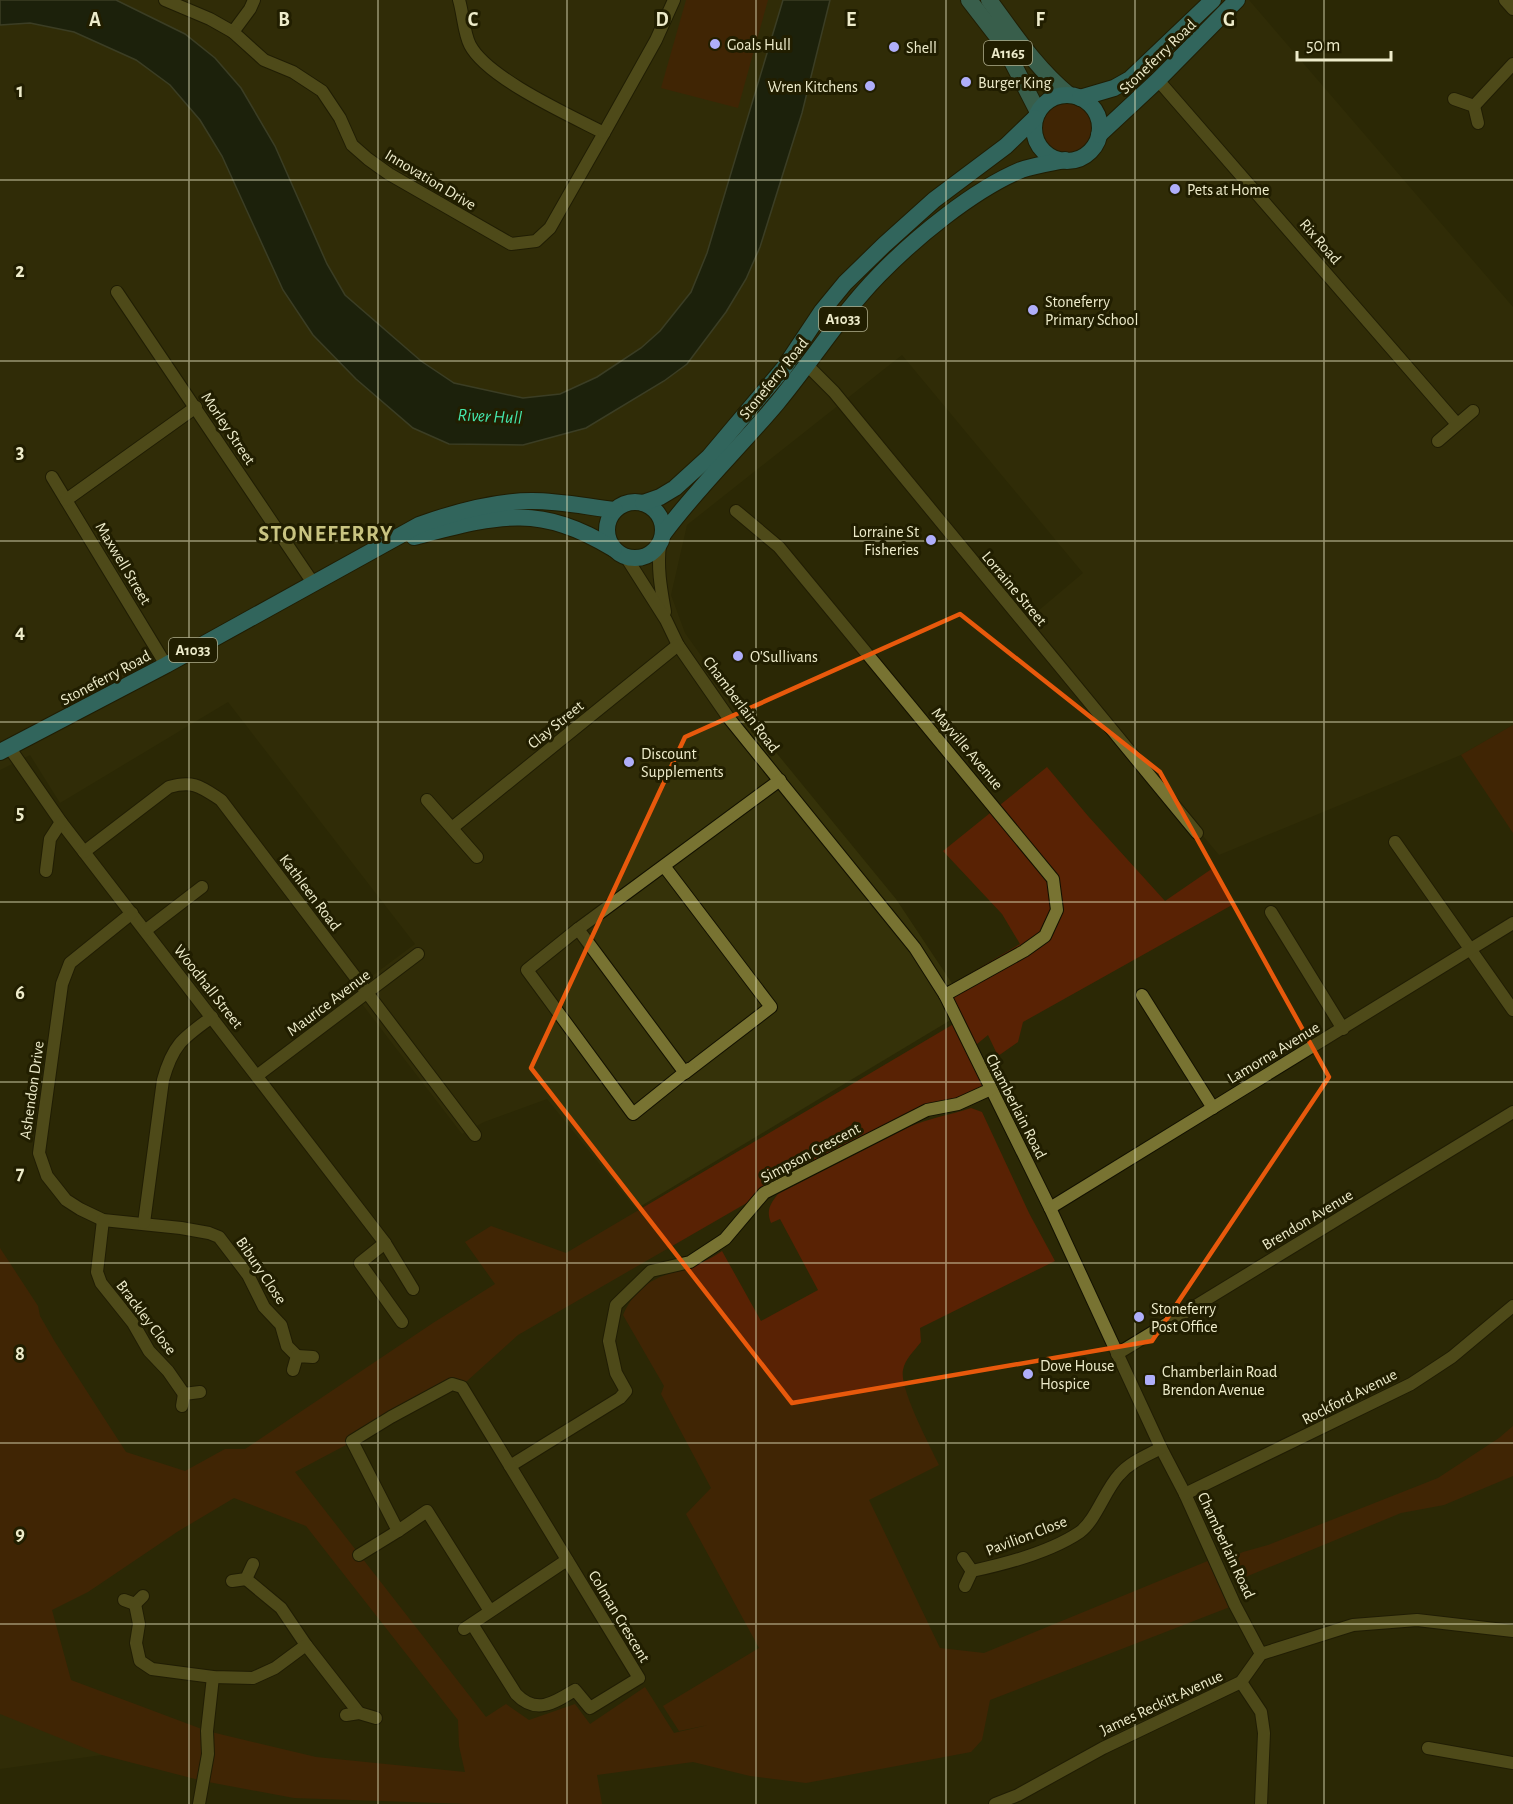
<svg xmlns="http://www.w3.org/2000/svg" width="1513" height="1804" font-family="'Alegreya Sans',sans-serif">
	<rect width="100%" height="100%" fill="#2b2805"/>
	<!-- built -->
	<g fill="#353209" fill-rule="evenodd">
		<path d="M116 0H783L707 253 691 291 660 331 641 348 597 377 560 394 523 398 454 383 421 361 345 295 327 264 275 146 241 88 185 34Z"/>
		<path d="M830 0H1249L1513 307V725L1461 755 1219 855 1025 622 1083 573 902 355 687 525 671 595 685 633 729 695 896 899 969 1009 636 1209 547 1099 484 1122 462 1134 352 991 415 944 228 702 60 803 30 755 0 770V25L30 23 74 32 136 60 170 85 200 120 222 156 253 221 356 379 413 428 449 444 632 401 664 381 687 364 726 312 746 279 760 247 802 113ZM1064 103H1070L1083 108 1091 120 1092 128 1091 135 1082 147 1069 153 1046 113 1051 108Z"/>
		<path d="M0 1688 81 1720 102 1755 0 1769Z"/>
	</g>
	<!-- green -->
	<g fill="#592204" fill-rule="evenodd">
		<path d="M686 0H768L738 108 661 88Z"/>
		<circle cx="1067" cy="128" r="25"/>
		<path d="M1513 725V833L1461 755Z"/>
		<path d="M1047 767 1088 816 1165 901 1213 868 1229 891 1232 905 1023 1022 1018 1042 998 1056 988 1035 971 1049 991 1089 927 1110 764 1193 518 1335 467 1381 295 1472 486 1717 506 1704 529 1720 575 1704 590 1724 645 1687 674 1733 708 1725 679 1731 663 1706 759 1648 686 1514 711 1488 661 1394 664 1386 623 1315C645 1265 685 1278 722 1251L761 1321 818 1290 780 1219 771 1223C766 1211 770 1204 778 1194L909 1127C929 1118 950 1115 971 1108L982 1112 1029 1213 1055 1261 920 1328 921 1342C914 1351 905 1359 903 1370 899 1388 930 1446 939 1465L869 1500 940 1648 984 1653 1215 1558 1235 1605 990 1700 982 1740 971 1752 806 1783 750 1776 693 1762 597 1775 602 1804H469L294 1798 203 1781 102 1755 0 1714V1248L38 1306 40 1316 55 1342 126 1452 185 1471 225 1449H245L433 1323 495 1284 465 1242 491 1226 566 1253 957 1022 942 990 1020 944 1002 914 943 851ZM234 1498 306 1526 458 1720 459 1746 465 1772 316 1757 207 1731 71 1680 52 1610 88 1592 177 1532Z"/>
		<path d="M1513 1426V1476L1444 1505 1401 1513 1243 1578 1234 1556 1243 1552 1268 1545 1438 1478 1499 1438Z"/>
	</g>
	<!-- water -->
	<path fill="#0a1912" stroke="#4e584a" stroke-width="1.5" d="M0 0H116L185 34 215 58 241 88 275 146 327 264 345 295 421 361 454 383 523 398 560 394 597 377 641 348 660 331 691 292 707 253 783 0H830L802 113 760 247 746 279 726 312 687 364 664 381 586 428 523 445 449 444 413 428 356 379 313 335 283 290 222 156 200 120 170 85 136 60 74 32 30 23 0 25Z"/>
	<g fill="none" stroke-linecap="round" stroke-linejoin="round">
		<!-- minor casing -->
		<g stroke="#121001" stroke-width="14">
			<g id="minor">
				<path d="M165 0 210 19 233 32 250 9 254 0"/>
				<path d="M1505 0 1513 9"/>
				<path d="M233 32 264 60 293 72 322 91 340 118 352 145 368 159 389 174 511 244 536 241 550 228 604 133C569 115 487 78 470 45 464 34 463 13 459 0"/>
				<path d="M1158 80 1457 424"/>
				<path d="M1454 99 1474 106 1478 123"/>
				<path d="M1474 106 1513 64"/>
				<path d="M604 133 656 40 674 0"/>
				<path d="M117 292 313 583"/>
				<path d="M807 365 834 392 1197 833"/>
				<path d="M1438 441 1473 411"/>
				<path d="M52 477 166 665"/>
				<path d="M66 500 196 407"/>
				<path d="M736 511 779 547 1053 879 1057 910 1045 936 1024 951 945 995"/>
				<path d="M660 545C657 568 661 589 665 612"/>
				<path d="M626 557 666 620 678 645 728 717 915 948 945 995 1050 1208 1161 1448 1185 1494 1235 1605 1261 1654"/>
				<path d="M9 747 61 822 385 1243 413 1289"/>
				<path d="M427 800 477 857"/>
				<path d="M452 828 678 645"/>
				<path d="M1395 842 1513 1010"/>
				<path d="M84 852 169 787C194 780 201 787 221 800L475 1135"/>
				<path d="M664 866 771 1007 685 1073 578 929 780 780"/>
				<path d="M46 871 50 839 61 822"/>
				<path d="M1271 912 1343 1029"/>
				<path d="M132 913 70 963 62 984 39 1153 47 1176 66 1200 80 1209 103 1220 181 1228 209 1233 219 1237 248 1275 264 1307 281 1325 287 1346 297 1356"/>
				<path d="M578 929 527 970 633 1114 689 1069"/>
				<path d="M146 930 202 887"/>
				<path d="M1142 995 1213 1108"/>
				<path d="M258 1075 418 954"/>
				<path d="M1050 1208 1513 923"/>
				<path d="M103 1220 97 1272 101 1283 133 1323 149 1351 168 1371 184 1394"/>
				<path d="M144 1223 163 1080C173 1044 183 1038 212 1017"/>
				<path d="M385 1243 360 1263 402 1322"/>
				<path d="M1117 1354 1513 1112"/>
				<path d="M293 1370 297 1356 313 1357"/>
				<path d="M182 1406 184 1394 200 1392"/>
				<path d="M510 1466 620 1398 626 1391 616 1373 609 1341 616 1305 651 1271 690 1262 725 1239 764 1193 927 1110 958 1104 991 1089"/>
				<path d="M1185 1494 1411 1384 1452 1357 1513 1306"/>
				<path d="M359 1555 398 1531"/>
				<path d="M963 1558 972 1571 965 1586"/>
				<path d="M972 1571C1005 1564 1052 1551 1080 1532 1096 1520 1105 1490 1119 1475 1130 1462 1146 1456 1161 1448"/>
				<path d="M246 1579 281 1608 306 1645 359 1713"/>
				<path d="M232 1581 246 1579 253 1564"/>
				<path d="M124 1600 135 1604 143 1596"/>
				<path d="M135 1604 139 1624 136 1643 140 1661 152 1669 213 1677 253 1678 275 1668 306 1645"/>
				<path d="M472 1624 516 1694C536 1715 554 1703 575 1690L590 1708 639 1678 462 1387 452 1384 391 1417 352 1441 398 1531 427 1511 490 1611"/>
				<path d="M464 1629 567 1560"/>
				<path d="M1241 1682 1261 1712 1264 1733 1261 1804"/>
				<path d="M346 1715 359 1713 376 1718"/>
				<path d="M1428 1748 1513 1763"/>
				<path d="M199 1804 208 1754 207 1731 213 1677"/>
				<path d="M995 1804 1018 1795 1103 1748 1241 1682 1261 1654 1353 1625 1417 1620 1513 1631"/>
			</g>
		</g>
		<!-- primary casing -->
		<g stroke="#121001" stroke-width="18">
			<g id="primary">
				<path d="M969 0 1003 44 1038 112"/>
				<path d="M989 0C1014 34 1036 68 1069 95"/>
			</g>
		</g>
		<!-- trunk casing -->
		<g stroke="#121001" stroke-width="18">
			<g id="trunk">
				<circle cx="1067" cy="128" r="33"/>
				<path d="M1080 98 1114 88 1130 79 1213 0"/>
				<path d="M1099 135 1158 80 1237 0"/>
				<circle cx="635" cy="530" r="28"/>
				<path d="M643 503 660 497 675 488 709 457 784 368 822 311 845 283 884 245 934 200 1006 146 1035 118"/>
				<path d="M664 533C698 487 740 447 777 403 812 361 841 314 879 275 915 238 973 190 1021 170 1035 165 1050 163 1065 160"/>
				<path d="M414 537C496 516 537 502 614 549"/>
				<path d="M0 752 166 665 419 525C455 512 494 501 532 501 560 501 588 507 615 510"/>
			</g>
		</g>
		<!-- minor -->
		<use href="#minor" stroke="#787332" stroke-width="12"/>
		<!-- primary -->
		<use href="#primary" stroke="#48a0a1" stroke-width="16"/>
		<!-- trunk -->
		<use href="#trunk" stroke="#38afc6" stroke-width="16"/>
	</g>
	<!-- marked area -->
	<path d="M0 0H1513V1804H0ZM960 614 1160 772 1329 1077 1152 1341 792 1403 531 1068 685 737Z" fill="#2b2805" fill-opacity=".55" fill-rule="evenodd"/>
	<path fill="none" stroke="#e8590c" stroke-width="4.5" stroke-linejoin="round" d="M960 614 1160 772 1329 1077 1152 1341 792 1403 531 1068 685 737Z"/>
	<!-- grid -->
	<path fill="none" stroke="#eeeccb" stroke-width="1.5" stroke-opacity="0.55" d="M189 0V1804M378 0V1804M567 0V1804M756 0V1804M946 0V1804M1135 0V1804M1324 0V1804M0 180H1513M0 361H1513M0 541H1513M0 722H1513M0 902H1513M0 1082H1513M0 1263H1513M0 1443H1513M0 1624H1513"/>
	<!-- markers -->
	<g fill="#afaefa" stroke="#211e00" stroke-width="2">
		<circle cx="715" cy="44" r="6"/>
		<circle cx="894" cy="47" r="6"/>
		<circle cx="966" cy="82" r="6"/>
		<circle cx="870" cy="86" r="6"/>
		<circle cx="1175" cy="189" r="6"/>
		<circle cx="1033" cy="310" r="6"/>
		<circle cx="931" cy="540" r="6"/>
		<circle cx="738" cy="656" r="6"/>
		<circle cx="629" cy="762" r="6"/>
		<circle cx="1139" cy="1317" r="6"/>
		<circle cx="1028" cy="1374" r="6"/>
		<rect x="1144" y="1374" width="12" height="12" rx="3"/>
	</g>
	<g text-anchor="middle" stroke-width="6" stroke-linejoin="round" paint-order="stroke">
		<!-- shield labels -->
		<g fill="#211e00" stroke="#b0ae8e" stroke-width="1.5">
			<rect x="984" y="41" width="48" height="24" rx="4.5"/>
			<rect x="819" y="307" width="48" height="24" rx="4.5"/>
			<rect x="169" y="638" width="48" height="24" rx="4.5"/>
		</g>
		<g font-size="15" font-weight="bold" fill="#eeeccb">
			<text x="1008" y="58">A1165</text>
			<text x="843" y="324">A1033</text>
			<text x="193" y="655">A1033</text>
		</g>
		<!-- poi labels -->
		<g font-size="16" fill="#eeeccb" stroke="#211e00" text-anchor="start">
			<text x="727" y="50">Goals Hull</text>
			<text x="906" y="53">Shell</text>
			<text x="978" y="88">Burger King</text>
			<text x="858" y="92" text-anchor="end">Wren Kitchens</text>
			<text x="1187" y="195">Pets at Home</text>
			<text x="1045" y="307">Stoneferry<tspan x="1045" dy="18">Primary School</tspan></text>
			<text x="919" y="537" text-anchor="end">Lorraine St<tspan x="919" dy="18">Fisheries</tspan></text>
			<text x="750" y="662">O'Sullivans</text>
			<text x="641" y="759">Discount<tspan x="641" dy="18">Supplements</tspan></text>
			<text x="1151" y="1314">Stoneferry<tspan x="1151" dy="18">Post Office</tspan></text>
			<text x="1040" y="1371">Dove House<tspan x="1040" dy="18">Hospice</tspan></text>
			<text x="1162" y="1377">Chamberlain Road<tspan x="1162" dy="18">Brendon Avenue</tspan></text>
		</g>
		<!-- street labels -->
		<g font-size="16" fill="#eeeccb" stroke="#211e00">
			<text transform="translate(1157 56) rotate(-44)" y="6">Stoneferry Road</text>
			<text transform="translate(431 179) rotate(31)" y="6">Innovation Drive</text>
			<text transform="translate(1321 241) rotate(49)" y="6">Rix Road</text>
			<text transform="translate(773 378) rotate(-51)" y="6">Stoneferry Road</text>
			<text transform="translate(229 428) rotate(56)" y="6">Morley Street</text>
			<text transform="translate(124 563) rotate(59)" y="6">Maxwell Street</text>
			<text transform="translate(1015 588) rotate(50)" y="6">Lorraine Street</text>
			<text transform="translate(105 677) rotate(-28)" y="6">Stoneferry Road</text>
			<text transform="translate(742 704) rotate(53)" y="6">Chamberlain Road</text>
			<text transform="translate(555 724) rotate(-39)" y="6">Clay Street</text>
			<text transform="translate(968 748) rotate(50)" y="6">Mayville Avenue</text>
			<text transform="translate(311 892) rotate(53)" y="6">Kathleen Road</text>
			<text transform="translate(209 986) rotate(52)" y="6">Woodhall Street</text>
			<text transform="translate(328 1002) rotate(-37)" y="6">Maurice Avenue</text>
			<text transform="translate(1273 1052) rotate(-31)" y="6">Lamorna Avenue</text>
			<text transform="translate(31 1090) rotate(-82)" y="6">Ashendon Drive</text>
			<text transform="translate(1017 1106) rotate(63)" y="6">Chamberlain Road</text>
			<text transform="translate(810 1152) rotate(-28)" y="6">Simpson Crescent</text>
			<text transform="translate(1307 1219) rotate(-31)" y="6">Brendon Avenue</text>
			<text transform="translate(262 1270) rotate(56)" y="6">Bibury Close</text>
			<text transform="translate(147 1317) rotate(53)" y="6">Brackley Close</text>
			<text transform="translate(1349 1396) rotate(-27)" y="6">Rockford Avenue</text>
			<text transform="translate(1026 1535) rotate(-21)" y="6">Pavilion Close</text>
			<text transform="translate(1227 1545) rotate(65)" y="6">Chamberlain Road</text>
			<text transform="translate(620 1616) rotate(59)" y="6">Colman Crescent</text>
			<text transform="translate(1161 1702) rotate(-25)" y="6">James Reckitt Avenue</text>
		</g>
		<!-- water labels -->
		<g font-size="18" font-style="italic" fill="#45e8ad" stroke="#211e00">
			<text transform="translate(490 416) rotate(3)" y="6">River Hull</text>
		</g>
		<!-- district labels -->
		<g font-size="22" font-weight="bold" letter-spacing="1.5" fill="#c9c481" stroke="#211e00">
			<text x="326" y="541">STONEFERRY</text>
		</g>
	</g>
	<g font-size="20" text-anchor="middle" font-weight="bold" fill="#eeeccb" stroke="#211e00" stroke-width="6" stroke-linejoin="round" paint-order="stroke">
		<text x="95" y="26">A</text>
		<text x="284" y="26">B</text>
		<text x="473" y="26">C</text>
		<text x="662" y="26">D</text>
		<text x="851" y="26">E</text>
		<text x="1040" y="26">F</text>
		<text x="1229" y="26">G</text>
		<text x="20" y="97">1</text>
		<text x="20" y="277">2</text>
		<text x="20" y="458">3</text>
		<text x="20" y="638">4</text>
		<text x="20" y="819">5</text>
		<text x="20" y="999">6</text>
		<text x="20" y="1179">7</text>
		<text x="20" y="1360">8</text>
		<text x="20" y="1540">9</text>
	</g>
	<!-- scale -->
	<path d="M1297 51v9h94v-9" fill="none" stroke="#eeeccb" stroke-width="3"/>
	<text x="1306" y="51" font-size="18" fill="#eeeccb" stroke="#211e00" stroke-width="4.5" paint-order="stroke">50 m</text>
</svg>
